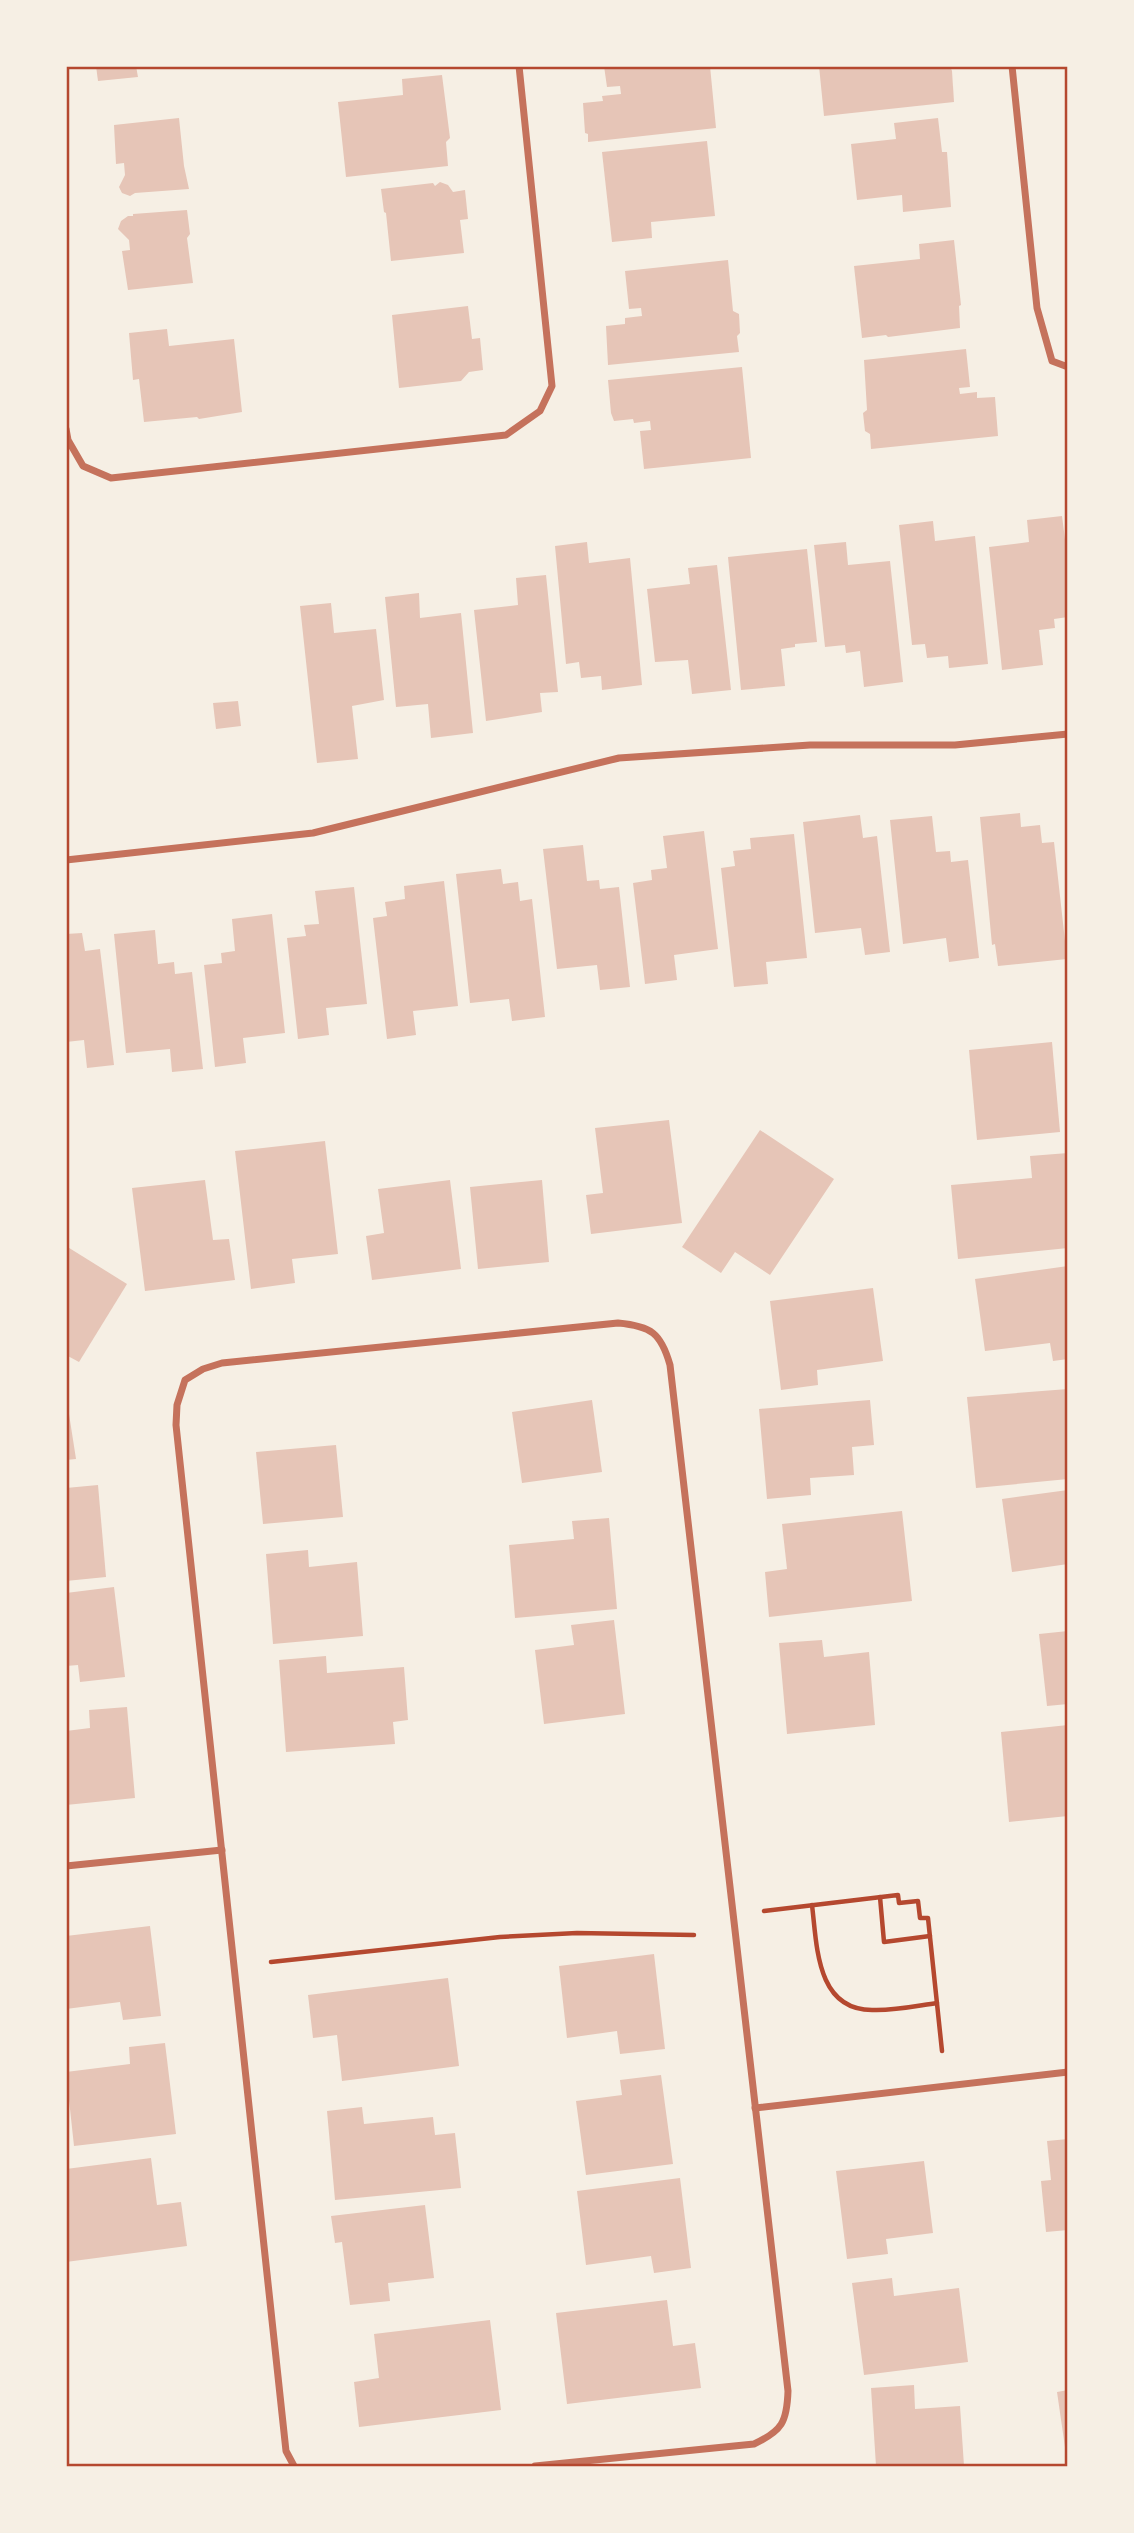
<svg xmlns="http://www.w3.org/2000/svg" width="1134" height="2533" font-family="Roboto,sans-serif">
	<rect width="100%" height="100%" fill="#f6efe4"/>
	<!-- building -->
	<g fill="#e6c5b7">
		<path d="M96 66H136L138 77 98 81Z"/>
		<path d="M604 66H710L716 128 588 142V134L585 133 583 103 603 101 602 96 621 94 620 86 607 87Z"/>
		<path d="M819 66H950L952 71 954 102 824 116Z"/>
		<path d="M442 75 450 138 446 142 448 166 346 177 338 102 403 95 402 79Z"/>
		<path d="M179 118 184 166 189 189 135 193 130 196 122 193 119 187 125 175 124 163 116 164 114 125Z"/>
		<path d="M938 118 942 152H947L951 207 903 212 902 195 857 200 851 144 896 139 894 123Z"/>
		<path d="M707 141 715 216 651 222 652 238 612 242 602 152Z"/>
		<path d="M440 182 448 185 453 192 465 190 468 219 460 220 464 253 391 261 386 213 384 212 381 189 433 183 435 186Z"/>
		<path d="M187 210 190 234 187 238 193 283 128 290 122 251 130 250 129 240 118 229 121 221 128 216H133V214Z"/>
		<path d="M954 240 961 305 959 306 960 328 888 337 886 335 862 338 854 266 920 259 919 244Z"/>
		<path d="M728 260 733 311 739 314 740 333 737 336 739 352 608 365 606 326 625 324V318L642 316 641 308 629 309 625 271Z"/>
		<path d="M468 306 472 339 480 338 483 370 469 372 461 381 399 388 392 315Z"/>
		<path d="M167 329 169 346 234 339 242 412 199 419 197 417 144 422 139 379 133 380 129 333Z"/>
		<path d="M966 349 970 387 959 388 960 394 977 392V398L995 397 998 436 871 449 870 434 865 431 863 413 867 410 864 360Z"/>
		<path d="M742 367 751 458 644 469 640 431 651 430 650 421 634 423 633 419 614 421 611 413 608 380Z"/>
		<path d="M1062 516 1068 563V617L1054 619 1055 628 1039 630 1043 665 1002 670 989 547 1029 542 1027 520Z"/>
		<path d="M933 521 935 541 975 536 988 664 949 668 948 656 927 658 925 644 912 645 899 525Z"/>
		<path d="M587 542 589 563 630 558 642 685 602 690 601 676 581 678 579 662 566 664 555 546Z"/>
		<path d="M846 542 848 565 890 561 903 682 864 687 860 651 846 653 845 645 825 647 814 545Z"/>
		<path d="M807 549 817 642 795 644V647L781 649 785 686 741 690 728 557Z"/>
		<path d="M717 565 731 690 692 694 688 660 655 662 647 589 690 584 688 568Z"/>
		<path d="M546 575 558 692 540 693 542 712 486 721 474 610 518 605 516 578Z"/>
		<path d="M419 593 420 618 461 613 473 733 431 738 428 704 396 707 385 597Z"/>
		<path d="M331 603 334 633 376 629 384 700 352 706 358 759 317 763 300 606Z"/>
		<path d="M238 701 241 726 216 729 213 703Z"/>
		<path d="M1020 813 1021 827 1040 825 1042 843 1054 842 1067 959 998 966 995 944 992 945 980 817Z"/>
		<path d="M860 815 863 838 877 836 890 952 865 955 861 928 815 933 803 822Z"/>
		<path d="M932 816 936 852 950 851 951 862 968 860 979 958 949 962 946 938 903 944 890 820Z"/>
		<path d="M704 831 718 949 674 955 677 980 645 984 633 883 652 880 651 870 667 868 663 836Z"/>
		<path d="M794 834 807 958 766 962 768 984 734 987 721 868 735 866 733 851 751 849 750 838Z"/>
		<path d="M583 845 587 881 599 880 600 889 619 887 630 987 600 990 597 965 557 969 543 849Z"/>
		<path d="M501 869 503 884 518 882 520 901 532 899 545 1017 512 1021 509 999 470 1003 456 874Z"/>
		<path d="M444 881 458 1006 413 1011 416 1035 387 1039 373 918 387 916 385 902 405 899 404 886Z"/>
		<path d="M354 887 367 1004 326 1008 329 1035 298 1039 287 938 306 936 304 925 319 924 315 891Z"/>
		<path d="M272 914 285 1033 243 1038 246 1063 215 1067 204 965 222 963 221 953 235 951 232 919Z"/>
		<path d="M155 930 158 964 174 962 175 974 192 972 203 1069 172 1072 170 1049 126 1053 114 934Z"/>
		<path d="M82 933 85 951 100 949 114 1065 87 1068 84 1040 66 1042V934Z"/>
		<path d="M1052 1042 1060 1132 977 1140 969 1050Z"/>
		<path d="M669 1120 682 1223 591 1234 586 1195 603 1193 595 1128Z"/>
		<path d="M760 1130 834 1179 770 1275 735 1252 721 1273 682 1247Z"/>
		<path d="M325 1141 338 1254 292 1259 295 1283 251 1289 235 1151Z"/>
		<path d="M1068 1153V1248L958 1259 951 1185 1032 1178 1030 1156Z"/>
		<path d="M205 1180 213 1240 229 1239 235 1280 145 1291 132 1188Z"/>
		<path d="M450 1180 461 1269 372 1280 366 1236 384 1233 378 1189Z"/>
		<path d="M542 1180 549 1262 478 1269 470 1187Z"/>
		<path d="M66 1246 127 1284 79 1362 66 1355Z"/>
		<path d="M1068 1266V1359L1053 1361 1050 1343 985 1351 975 1279Z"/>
		<path d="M873 1288 883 1361 817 1370 818 1385 781 1390 770 1301Z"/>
		<path d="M1068 1389V1479L976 1488 967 1397Z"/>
		<path d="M66 1395 76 1459 66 1460Z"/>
		<path d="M592 1400 602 1472 522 1483 512 1412Z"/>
		<path d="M870 1400 874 1445 852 1447 854 1475 810 1478 811 1495 767 1499 759 1409Z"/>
		<path d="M336 1445 343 1517 263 1524 256 1452Z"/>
		<path d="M98 1485 106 1577 66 1581V1488Z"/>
		<path d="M1068 1490V1564L1012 1572 1002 1499Z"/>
		<path d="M902 1511 912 1601 769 1617 765 1572 787 1569 782 1524Z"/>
		<path d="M609 1518 617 1609 515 1618 509 1545 574 1539 572 1521Z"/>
		<path d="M308 1550 309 1567 357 1562 363 1636 273 1644 266 1554Z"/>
		<path d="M114 1587 125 1677 80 1682 78 1665 66 1666V1593Z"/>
		<path d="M614 1620 625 1714 544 1724 535 1650 574 1645 571 1625Z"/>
		<path d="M1068 1631V1704L1047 1706 1039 1634Z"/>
		<path d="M822 1640 824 1657 869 1652 875 1725 787 1734 779 1643Z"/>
		<path d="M326 1656 327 1673 404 1667 408 1720 393 1722 395 1744 286 1752 279 1660Z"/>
		<path d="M127 1707 135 1798 66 1805V1731L90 1728 89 1710Z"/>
		<path d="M1068 1725V1816L1009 1822 1001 1732Z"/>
		<path d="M150 1926 161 2016 123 2020 120 2002 66 2009V1936Z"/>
		<path d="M654 1954 665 2049 620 2054 617 2031 567 2038 559 1966Z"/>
		<path d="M448 1978 459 2066 342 2081 337 2035 313 2038 308 1995Z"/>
		<path d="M165 2043 176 2134 74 2146 66 2072 130 2064 129 2047Z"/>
		<path d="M661 2075 673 2164 586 2175 576 2101 622 2095 620 2080Z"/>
		<path d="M362 2107 364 2124 433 2117 435 2135 455 2133 461 2188 335 2200 327 2111Z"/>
		<path d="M1068 2139V2230L1046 2232 1041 2181 1051 2180 1047 2141Z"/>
		<path d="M151 2158 157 2205 181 2202 187 2246 66 2262V2169Z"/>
		<path d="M924 2161 933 2233 886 2239 888 2254 847 2259 836 2171Z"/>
		<path d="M680 2178 691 2268 654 2273 651 2256 586 2265 577 2191Z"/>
		<path d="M425 2205 434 2278 388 2283 390 2301 350 2305 342 2242 335 2243 331 2216Z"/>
		<path d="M892 2278 894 2296 959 2288 968 2362 864 2375 852 2283Z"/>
		<path d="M667 2300 673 2346 695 2343 701 2388 567 2404 556 2313Z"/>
		<path d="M490 2320 501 2410 359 2427 354 2382 379 2378 374 2334Z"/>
		<path d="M914 2385 915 2409 960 2406 964 2466H876L871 2388Z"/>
		<path d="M1068 2390V2454H1066L1057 2392Z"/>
	</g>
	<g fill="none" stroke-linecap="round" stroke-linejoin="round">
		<!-- path -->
		<g stroke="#b5482f" stroke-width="4.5">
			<path d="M880 1897 884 1942 930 1936"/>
			<path d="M812 1905C817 1945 816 2010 872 2010 894 2011 916 2006 937 2003"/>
			<path d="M764 1911 898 1895 899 1903 918 1901 920 1918H928L942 2051"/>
			<path d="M271 1962 500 1937 577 1933 694 1935"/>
		</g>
		<!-- minor -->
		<g stroke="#c5725c" stroke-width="7">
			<path d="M1012 66 1037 308 1052 361 1068 367"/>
			<path d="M66 429 68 440 83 466 111 478 506 435 540 411 552 386 519 66"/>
			<path d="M66 860 313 833 619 758 810 745H955L1068 734"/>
			<path d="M66 1866 222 1850"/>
			<path d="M755 2108 1068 2072"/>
			<path d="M294 2466 286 2451 176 1425 177 1405 185 1380 203 1369 222 1363 618 1323C651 1326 661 1333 670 1365L788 2391C787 2422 782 2431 754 2444L535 2466"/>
		</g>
	</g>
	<!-- border -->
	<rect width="1134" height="2533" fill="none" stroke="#f6efe4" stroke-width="136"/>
	<rect x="68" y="68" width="998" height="2397" fill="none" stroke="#b5482f" stroke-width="2.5"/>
</svg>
